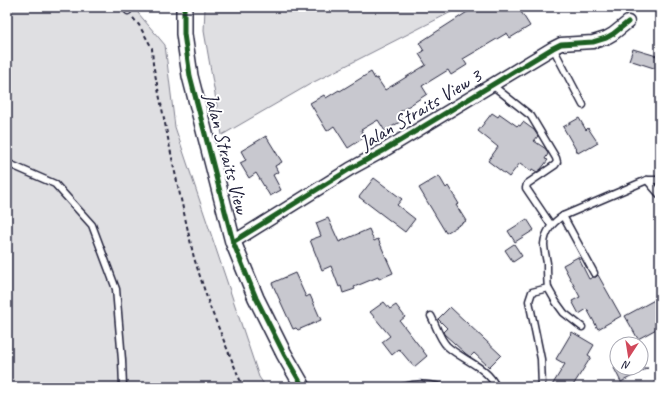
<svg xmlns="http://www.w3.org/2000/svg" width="667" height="394" font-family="Caveat,sans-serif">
	<rect width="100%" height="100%" fill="#fff"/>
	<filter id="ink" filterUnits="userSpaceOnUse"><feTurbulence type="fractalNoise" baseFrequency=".025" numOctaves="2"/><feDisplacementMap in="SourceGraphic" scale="8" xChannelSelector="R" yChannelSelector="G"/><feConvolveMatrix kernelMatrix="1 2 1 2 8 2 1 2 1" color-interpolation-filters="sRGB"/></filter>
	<g filter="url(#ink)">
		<!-- green -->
		<g fill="#dfdfe2" stroke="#80808e">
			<path d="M7 7H133L165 45 175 127 259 377 266 387H7Z"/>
			<path d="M205 7H461L312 83 222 135 204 31Z"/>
		</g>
		<!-- building -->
		<g fill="#c8c8cf" stroke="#22223b">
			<path d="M475 7H518L530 26 510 38 507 33 463 59 467 65 451 75 448 70 422 86 427 94 398 113 403 120 385 131 378 120 361 130 365 137 348 148 334 126 327 131 310 103 324 95 326 98 339 90 340 91 371 72 375 79 377 78 385 90 426 65 419 54 424 51 419 43Z"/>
			<path d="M633 49 660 57V70L629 60Z"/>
			<path d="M492 113 498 117 500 114 517 126 518 125 520 126 523 122 534 130 538 136 534 141 546 149 548 154 545 159 548 160 541 169 537 172 532 169 531 171 520 163 509 177 488 161 498 147 478 131Z"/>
			<path d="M579 118 586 130 588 128 598 143 586 150 585 149 578 153 563 127Z"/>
			<path d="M266 136 282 162 275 166 278 172 273 175 281 190 270 196 256 173 249 178 240 163 246 160 241 151Z"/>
			<path d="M439 176 446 188 448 186 459 204 456 205 466 221 446 233 419 188Z"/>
			<path d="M374 178 402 199 397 205 415 219 405 232 359 197Z"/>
			<path d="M328 218 339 242 369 229 374 241 378 239 393 273 379 279 378 277 354 287 355 289 343 293 341 286 339 287 331 266 322 270 310 240 321 236 316 223Z"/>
			<path d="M527 219 534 230 515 242 508 231Z"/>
			<path d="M514 244 522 256 513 262 505 250Z"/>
			<path d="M578 257 589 279 593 277H596L598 275 621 316 598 329 587 309 579 314 572 301 580 297 563 265Z"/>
			<path d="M295 273 306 297 310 295 321 320 298 330 296 328 293 329 272 283Z"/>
			<path d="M660 297V327L638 339 625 316Z"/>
			<path d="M384 302 390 309 396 305 405 317 400 321 427 356 414 367 399 349 392 355 382 342 390 336 370 312Z"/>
			<path d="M450 307 501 355 489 367 474 353 470 357 465 353 444 334 443 332 447 328 438 319Z"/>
			<path d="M572 332 594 345 588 355 591 357 572 387H551L565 364 556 359Z"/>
			<path d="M614 368H648L621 382Z"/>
		</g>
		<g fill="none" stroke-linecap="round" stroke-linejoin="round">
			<!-- service casing -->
			<g stroke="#22223b" stroke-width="9">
				<g id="service">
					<path d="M127 7 128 11"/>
					<path d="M553 48 583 105"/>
					<path d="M492 85 531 116 556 158 557 162 555 165 527 184 526 188 551 225"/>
					<path d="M7 163 55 184 92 225 116 289 122 360 123 387"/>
					<path d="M647 180 660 195"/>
					<path d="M563 216 594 273"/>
					<path d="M548 288 556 302 564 313 582 327"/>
					<path d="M431 316C436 325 439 338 447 346 462 360 488 367 496 387"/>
					<path d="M403 387C418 383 426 384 441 387"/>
					<path d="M542 387 541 359 529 301 532 292 548 288C547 280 547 271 547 263 546 257 544 250 544 244 545 232 553 222 563 216L647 180H660"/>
				</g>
			</g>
			<!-- minor casing -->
			<g stroke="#22223b" stroke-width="15">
				<path id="minor" d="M233 242 350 169 383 151 553 48 561 44 593 42 606 38 613 34 628 22"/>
			</g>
			<!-- tertiary casing -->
			<g stroke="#22223b" stroke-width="18">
				<path id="tertiary" d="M184 7V34L190 76 233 242 256 298 284 354 303 387"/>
			</g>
			<!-- path -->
			<path stroke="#22223b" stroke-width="2" stroke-dasharray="4 3" stroke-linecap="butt" d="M133 18 139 25 152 48 153 64 174 168 194 258 210 307 240 380 245 387"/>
			<!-- service -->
			<use href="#service" stroke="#fff" stroke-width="6"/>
			<!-- minor -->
			<use href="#minor" stroke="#fff" stroke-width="12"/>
			<!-- tertiary -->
			<use href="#tertiary" stroke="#fff" stroke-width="15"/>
			<!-- cycleway casing -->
			<g stroke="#fff" stroke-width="8">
				<g id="cycleway">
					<path d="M184 7V34L190 76 233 242 256 298 284 354 303 387"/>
					<path d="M233 242 350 169 383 151 553 48 561 44 593 42 606 38 613 34 628 22"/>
				</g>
			</g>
			<!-- cycleway -->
			<use href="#cycleway" stroke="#1b5e20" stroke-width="5"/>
		</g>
	</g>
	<g text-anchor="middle" stroke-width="4" stroke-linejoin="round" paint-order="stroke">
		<!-- street labels -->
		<g font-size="20" fill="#22223b" stroke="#fff">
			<text transform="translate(420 109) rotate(-31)" y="7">Jalan Straits View 3</text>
			<text transform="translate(227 153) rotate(75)" y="7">Jalan Straits View</text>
		</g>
	</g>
	<!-- margin -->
	<rect width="667" height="394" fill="none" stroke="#fff" stroke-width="24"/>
	<rect x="12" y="12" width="643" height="370" fill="none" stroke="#22223b" stroke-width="1.5" filter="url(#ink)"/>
	<!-- north arrow -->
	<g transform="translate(629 356) rotate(192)"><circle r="19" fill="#ffffff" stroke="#a7a7b1"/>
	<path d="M0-3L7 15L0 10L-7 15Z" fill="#d1495b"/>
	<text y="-6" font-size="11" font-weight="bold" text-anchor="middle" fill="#22223b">N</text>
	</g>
</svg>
